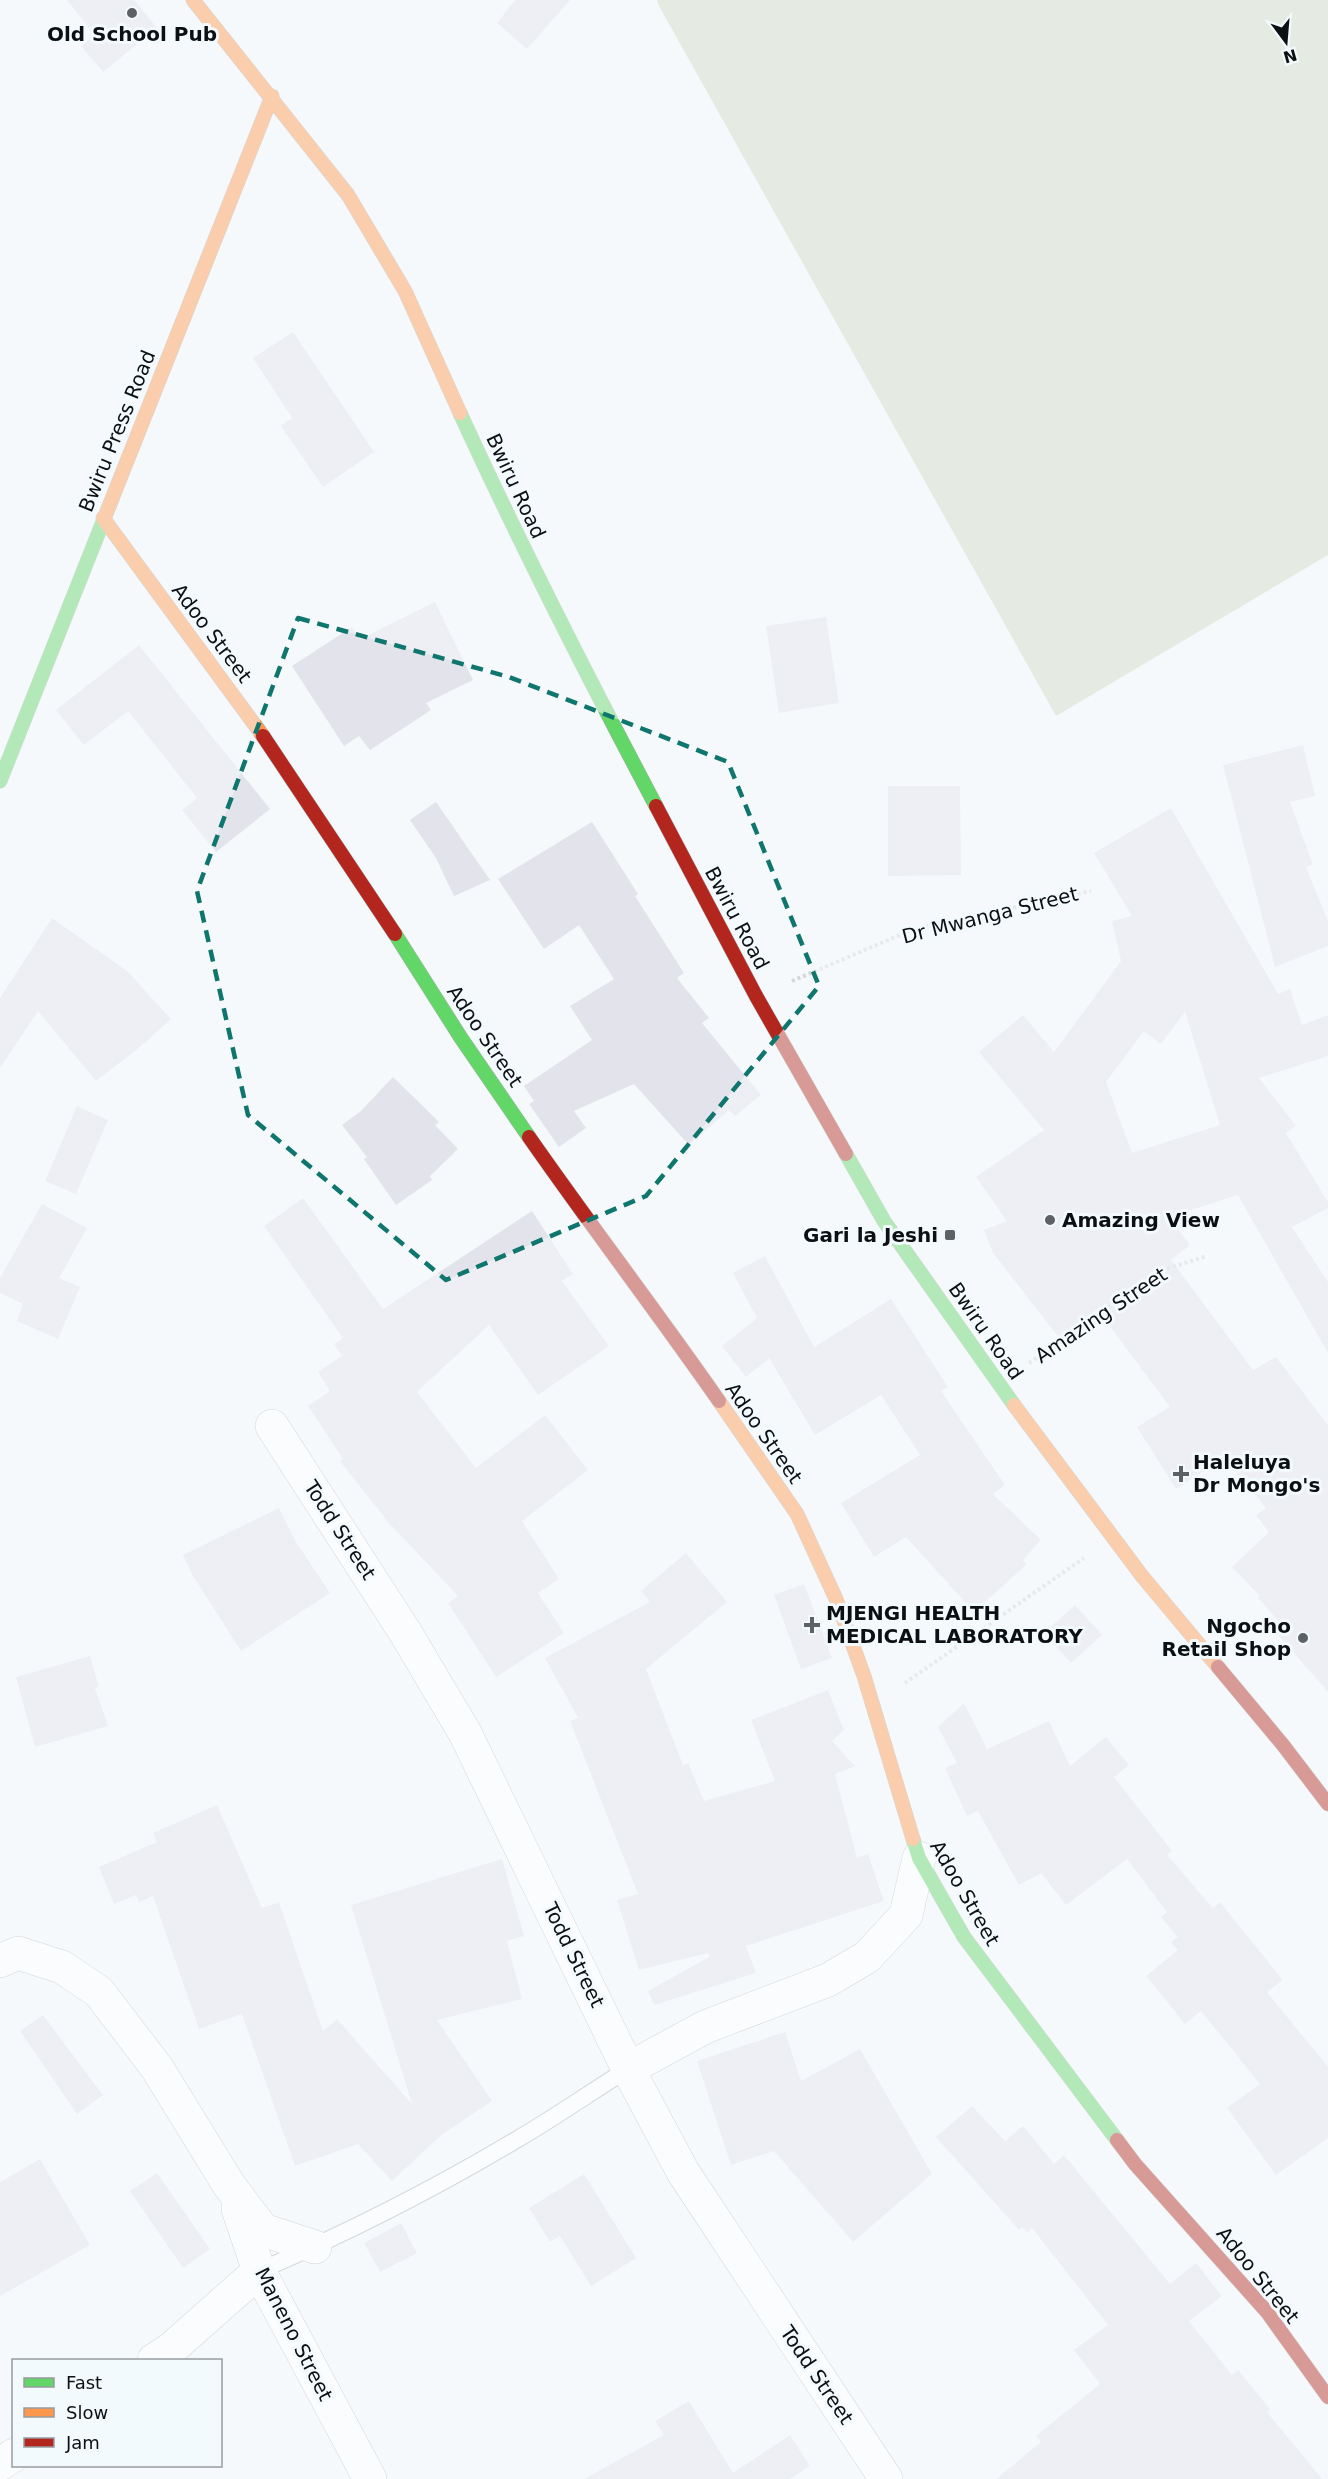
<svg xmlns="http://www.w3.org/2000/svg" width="1328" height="2479" font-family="'DejaVu Sans',sans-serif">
	<rect width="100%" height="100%" fill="#f6f9fb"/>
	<!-- forest -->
	<path fill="#d1d8c5" d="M657 0H1328V555L1056 716 659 6Z"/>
	<!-- building -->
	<g fill="#e2e3eb" fill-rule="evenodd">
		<path d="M67 0H134L157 28 103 72 81 46 95 35Z"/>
		<path d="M515 0H570L527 49 497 23Z"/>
		<path d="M293 332 374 452 323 487 281 426 292 418 253 358Z"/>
		<path d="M435 602 473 680 426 703 431 710 370 750 359 736 344 746 292 666 352 627 360 639Z"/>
		<path d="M826 617 839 703 779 713 766 626Z"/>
		<path d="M139 645 270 809 216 852 182 810 197 798 128 711 84 745 56 710Z"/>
		<path d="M1303 745 1315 796 1290 802 1313 865 1306 867 1328 921V946L1275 967 1223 765Z"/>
		<path d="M888 786H960L961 875 888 876Z"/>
		<path d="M436 802 490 880 454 896 436 858 410 820Z"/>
		<path d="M1171 808 1278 994 1290 989 1302 1025 1328 1015V1056L1259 1078 1296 1126 1286 1133 1328 1202V1208L1292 1227 1328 1282V1353L1238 1195 1169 1217 1190 1245 1171 1260 1253 1370 1276 1357 1328 1425V1692L1278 1635 1285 1629 1258 1598 1260 1596 1232 1567 1269 1532 1256 1515 1266 1508 1225 1457 1176 1489 1137 1427 1170 1407 1097 1309 1059 1338 993 1253 984 1230 1007 1221 976 1177 1044 1130 979 1052 1023 1015 1054 1052 1121 961 1112 921 1132 916 1094 853ZM1185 1012 1220 1125 1132 1153 1106 1082 1144 1031 1161 1044Z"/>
		<path d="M592 822 638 894 635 896 684 973 677 978 709 1018 702 1023 761 1095 735 1116 729 1110 689 1145 634 1084 574 1111 586 1128 559 1147 529 1104 534 1101 524 1086 592 1040 570 1006 614 979 579 925 544 949 498 879Z"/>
		<path d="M52 918 127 971 171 1019 140 1047 96 1081 38 1011 0 1068V998Z"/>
		<path d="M393 1077 439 1122 435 1125 458 1149 430 1176 432 1180 396 1205 364 1159 367 1157 342 1125 361 1111Z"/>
		<path d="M77 1106 108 1120 76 1194 45 1181Z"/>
		<path d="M303 1198 383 1309 532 1211 573 1274 562 1281 609 1346 538 1395 489 1325 417 1392 476 1468 545 1415 588 1470 522 1521 559 1579 538 1593 564 1633 496 1677 448 1603 458 1596 388 1522 340 1461 343 1459 308 1406 330 1391 318 1372 342 1356 334 1344 343 1338 264 1226Z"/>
		<path d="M42 1204 87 1228 59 1278 80 1287 58 1339 17 1321 23 1304 0 1293V1278Z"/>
		<path d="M765 1256 814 1347 891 1299 948 1387 941 1391 1005 1485 993 1494 1041 1540 1023 1560 1027 1564 974 1612 906 1537 874 1557 841 1503 920 1455 881 1395 815 1435 769 1358 746 1377 722 1346 757 1318 733 1273Z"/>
		<path d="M279 1508 296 1542 330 1593 241 1651 193 1576 183 1555Z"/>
		<path d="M686 1553 727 1602 646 1669 683 1765 688 1763 704 1801 775 1781 751 1720 828 1690 844 1730 832 1741 855 1766 835 1774 857 1858 868 1854 884 1901 746 1946 756 1973 654 2005 648 1991 709 1957 708 1953 639 1970 617 1900 638 1894 570 1721 578 1718 545 1658 650 1602 641 1591Z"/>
		<path d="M804 1584 832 1658 801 1669 774 1595Z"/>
		<path d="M1075 1605 1102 1635 1071 1663 1044 1633Z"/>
		<path d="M90 1656 99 1687 95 1688 108 1726 35 1747 16 1677Z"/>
		<path d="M964 1703 987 1749 1049 1721 1070 1766 1106 1737 1129 1765 1114 1777 1172 1851 1167 1855 1213 1908 1220 1902 1283 1980 1267 1992 1328 2067V2138L1276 2175 1227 2108 1260 2084 1201 2011 1185 2024 1146 1976 1178 1950 1171 1942 1178 1937 1161 1917 1167 1912 1127 1859 1066 1905 1041 1873 1019 1885 978 1811 967 1816 945 1768 957 1763 938 1727Z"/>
		<path d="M217 1805 262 1908 279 1902 323 2031 337 2019 412 2104 351 1905 502 1859 524 1936 507 1941 522 1999 437 2020 492 2101 440 2136 392 2181 358 2144 295 2166 242 2014 199 2029 153 1896 139 1902 136 1895 114 1904 99 1867 157 1842 153 1833Z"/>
		<path d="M43 2015 103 2095 77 2114 20 2031Z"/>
		<path d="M785 2032 801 2081 860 2049 932 2174 853 2242 774 2151 731 2165 697 2061Z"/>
		<path d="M972 2106 1005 2141 1023 2126 1054 2164 1064 2155 1170 2284 1196 2263 1222 2296 1189 2321 1232 2375 1238 2370 1270 2409 1267 2412 1322 2479H996L1041 2442 1036 2436 1100 2384 1074 2350 1108 2325 1032 2228 1027 2233 1022 2227 1019 2230 936 2137Z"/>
		<path d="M40 2159 90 2245 0 2296V2182Z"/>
		<path d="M157 2173 210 2249 183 2268 130 2191Z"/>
		<path d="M584 2174 636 2258 591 2286 560 2236 550 2242 529 2208Z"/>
		<path d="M401 2223 417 2253 380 2272 364 2243Z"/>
		<path d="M689 2401 733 2473 790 2435 810 2466 790 2479H584L664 2435 655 2421Z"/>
	</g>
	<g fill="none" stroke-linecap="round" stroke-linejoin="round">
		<!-- lane casing -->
		<g stroke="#adb0b2" stroke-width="18">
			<path id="lane" d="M259 2271C347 2233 434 2189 516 2140 554 2118 591 2092 628 2069"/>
		</g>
		<!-- street casing -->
		<g stroke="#adb0b2" stroke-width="34">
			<g id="street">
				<path d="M272 1426 405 1632 465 1733 628 2069 683 2172 886 2479"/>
				<path d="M0 1961 18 1953 62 1967 99 1992 157 2068 229 2185 263 2230 315 2247"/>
				<path d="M628 2069 705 2027 828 1980 867 1957 906 1915 919 1858"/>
				<path d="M238 2209 259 2271 370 2479"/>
				<path d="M154 2360 171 2349 259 2271"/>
				<path d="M0 2464 14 2455"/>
			</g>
		</g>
		<!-- fast casing -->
		<g stroke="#adb0b2" stroke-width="15">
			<g id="fast">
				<path d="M460 413C521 546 587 676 656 806"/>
				<path d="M0 781 104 519"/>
				<path d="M395 934 461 1038 529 1137"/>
				<path d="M846 1154 884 1221 1014 1405"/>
				<path d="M913 1839 919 1858 964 1937 1117 2140"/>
			</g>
		</g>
		<!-- slow casing -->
		<g stroke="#adb0b2" stroke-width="15">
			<g id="slow">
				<path d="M193 0 348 195 405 291 460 413"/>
				<path d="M103 518 263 736"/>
				<path d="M104 519 272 96"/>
				<path d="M719 1401 797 1514 836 1599 864 1676 913 1839"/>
				<path d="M1014 1405 1142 1576 1218 1667"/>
			</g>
		</g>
		<!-- jam casing -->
		<g stroke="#adb0b2" stroke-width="15">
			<g id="jam">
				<path d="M263 736 395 934"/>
				<path d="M656 806 756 996 846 1154"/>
				<path d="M529 1137C591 1226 657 1312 719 1401"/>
				<path d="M1218 1667 1283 1745 1328 1804"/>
				<path d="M1117 2140 1135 2164 1267 2312 1328 2397"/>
			</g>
		</g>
		<!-- path -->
		<g stroke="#d5d6d6" stroke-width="4" stroke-dasharray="3 3" stroke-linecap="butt">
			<path d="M792 981 914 929 1091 891"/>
			<path d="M1029 1363 1159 1271 1207 1256"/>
			<path d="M905 1683 1084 1558"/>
		</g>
		<!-- lane -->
		<use href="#lane" stroke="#fefefe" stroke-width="16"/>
		<!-- street -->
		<use href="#street" stroke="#fefefe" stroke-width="33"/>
		<!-- fast -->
		<use href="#fast" stroke="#63d668" stroke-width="14"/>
		<!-- slow -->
		<use href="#slow" stroke="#ff974d" stroke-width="14"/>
		<!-- jam -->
		<use href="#jam" stroke="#b3261e" stroke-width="14"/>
	</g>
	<!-- marked area -->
	<path d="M0 0H1328V2479H0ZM298 618 509 677 728 762 819 986 646 1196 446 1280 248 1115 197 891Z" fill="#f6f9fb" fill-opacity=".55" fill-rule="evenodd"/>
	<path fill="none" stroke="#0f766e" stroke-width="4.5" stroke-dasharray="12 8" stroke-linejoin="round" d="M298 618 509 677 728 762 819 986 646 1196 446 1280 248 1115 197 891Z"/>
	<!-- markers -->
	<g fill="#5f6264" stroke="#f3fafe" stroke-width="2">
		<circle cx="132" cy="13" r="6"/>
		<circle cx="1050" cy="1220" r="6"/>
		<rect x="944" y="1229" width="12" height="12" rx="3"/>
		<path d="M1178 1465h6v6h6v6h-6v6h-6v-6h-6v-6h6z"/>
		<path d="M809 1616h6v6h6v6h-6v6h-6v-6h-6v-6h6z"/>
		<circle cx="1303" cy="1638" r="6"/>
	</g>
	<g text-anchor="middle" stroke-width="6" stroke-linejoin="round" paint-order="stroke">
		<!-- poi labels -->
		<g font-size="20" font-weight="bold" fill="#0d1013" stroke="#f3fafe" text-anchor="start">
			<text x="132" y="41" text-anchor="middle">Old School Pub</text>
			<text x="1062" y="1227">Amazing View</text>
			<text x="938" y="1242" text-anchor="end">Gari la Jeshi</text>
			<text x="1193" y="1469">Haleluya<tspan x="1193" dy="23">Dr Mongo's</tspan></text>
			<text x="826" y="1620">MJENGI HEALTH<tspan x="826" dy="23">MEDICAL LABORATORY</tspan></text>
			<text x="1291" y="1633" text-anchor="end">Ngocho<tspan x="1291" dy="23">Retail Shop</tspan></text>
		</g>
		<!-- street labels -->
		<g font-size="20" fill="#0d1013" stroke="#f3fafe">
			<text transform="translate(117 431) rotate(-68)" y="7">Bwiru Press Road</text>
			<text transform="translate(516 486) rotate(65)" y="7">Bwiru Road</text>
			<text transform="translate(212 633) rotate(53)" y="7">Adoo Street</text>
			<text transform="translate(990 915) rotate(-14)" y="7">Dr Mwanga Street</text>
			<text transform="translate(737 918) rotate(62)" y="7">Bwiru Road</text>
			<text transform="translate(485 1036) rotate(56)" y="7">Adoo Street</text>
			<text transform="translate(1101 1315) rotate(-34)" y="7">Amazing Street</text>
			<text transform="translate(986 1331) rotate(55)" y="7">Bwiru Road</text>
			<text transform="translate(764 1433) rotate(55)" y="7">Adoo Street</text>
			<text transform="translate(340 1530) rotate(57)" y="7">Todd Street</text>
			<text transform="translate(965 1893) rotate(60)" y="7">Adoo Street</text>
			<text transform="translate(574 1955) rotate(64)" y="7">Todd Street</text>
			<text transform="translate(1258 2275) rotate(51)" y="7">Adoo Street</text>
			<text transform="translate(294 2334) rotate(63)" y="7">Maneno Street</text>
			<text transform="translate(817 2375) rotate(56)" y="7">Todd Street</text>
		</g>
	</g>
	<!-- legend -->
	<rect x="12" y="2359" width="210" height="108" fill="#f3fafe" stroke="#979ca0" stroke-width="1.5"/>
	<rect x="24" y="2378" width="30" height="9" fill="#63d668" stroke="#979ca0" stroke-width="1.5"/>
	<text x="66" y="2389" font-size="18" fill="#0d1013">Fast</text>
	<rect x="24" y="2408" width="30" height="9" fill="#ff974d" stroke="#979ca0" stroke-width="1.5"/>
	<text x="66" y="2419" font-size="18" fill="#0d1013">Slow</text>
	<rect x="24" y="2438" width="30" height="9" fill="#b3261e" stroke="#979ca0" stroke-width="1.5"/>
	<text x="66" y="2449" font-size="18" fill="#0d1013">Jam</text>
	<!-- north arrow -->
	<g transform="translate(1286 42) rotate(164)" stroke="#f3fafe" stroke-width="4.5" paint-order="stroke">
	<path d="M0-4.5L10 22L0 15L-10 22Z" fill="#0d1013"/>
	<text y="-9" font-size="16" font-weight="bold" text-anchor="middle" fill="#0d1013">N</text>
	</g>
</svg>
